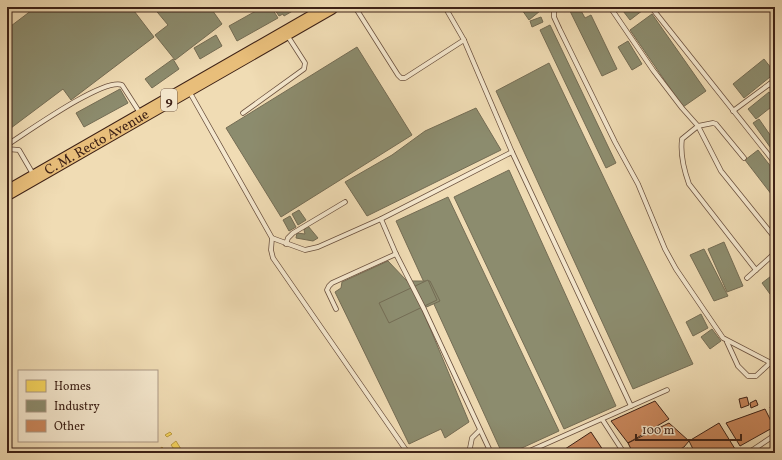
<svg xmlns="http://www.w3.org/2000/svg" width="782" height="460" font-family="Vollkorn,serif">
	<rect width="100%" height="100%" fill="#f0dcb4"/>
	<filter id="stains"><feTurbulence type="fractalNoise" baseFrequency=".005" numOctaves="4"/><feColorMatrix values="0 0 0 0 .2 0 0 0 0 .09 0 0 0 0 .02 0 0 0 .5 -.17"/></filter>
	<radialGradient id="worn" r=".72"><stop offset=".6" stop-color="#630" stop-opacity="0"/><stop offset="1" stop-color="#630" stop-opacity=".3"/></radialGradient>
	<!-- homes -->
	<g fill="#f6d55c" stroke="#be9f47">
		<path d="M170 432 172 434 167 437 165 435Z"/>
		<path d="M176 441 181 449 176 452 171 445Z"/>
		<path d="M162 447 165 451 162 453H157L156 452Z"/>
	</g>
	<!-- industry -->
	<g fill="#8c8c6e" stroke="#746c54">
		<path d="M36 7H131L154 37 71 100 63 89 7 131V29Z"/>
		<path d="M153 7H210L222 24 175 60 155 35 168 25Z"/>
		<path d="M225 7H235L229 12Z"/>
		<path d="M263 7H271L278 18 237 41 229 26Z"/>
		<path d="M278 7H295L296 9 284 16 283 14 279 16 275 10 279 8Z"/>
		<path d="M520 7H537L540 11 529 20Z"/>
		<path d="M568 7H579L585 18 591 15 617 69 602 76Z"/>
		<path d="M620 7H647L630 20Z"/>
		<path d="M652 14 706 91 683 107 630 30Z"/>
		<path d="M541 17 543 22 532 27 530 21Z"/>
		<path d="M550 25 616 163 606 168 540 30Z"/>
		<path d="M216 35 222 46 200 59 194 48Z"/>
		<path d="M628 41 642 64 632 70 618 47Z"/>
		<path d="M357 47 412 135 281 217 226 128Z"/>
		<path d="M173 59 179 69 152 88 145 79Z"/>
		<path d="M764 59 775 73 744 98 733 84Z"/>
		<path d="M549 63 693 364 633 389 496 91Z"/>
		<path d="M120 89 128 103 84 127 76 113Z"/>
		<path d="M769 92 775 100V104L756 119 748 109Z"/>
		<path d="M476 108 501 150 367 216 345 182 392 155 425 131Z"/>
		<path d="M759 119 775 142V154L753 123Z"/>
		<path d="M758 150 775 172V199L745 160Z"/>
		<path d="M509 170 616 406 564 429 454 197Z"/>
		<path d="M448 197 559 431 511 453H502L396 221Z"/>
		<path d="M299 210 306 220 298 225 292 214Z"/>
		<path d="M290 216 296 227 289 231 283 220Z"/>
		<path d="M308 226 318 238 313 241 296 238 297 233 305 234 304 230Z"/>
		<path d="M724 242 743 286 727 292 708 249Z"/>
		<path d="M704 249 728 296 714 301 690 255Z"/>
		<path d="M388 261 407 281H430L440 301 422 309 469 422 445 438 441 429 409 444 335 292 341 288 342 282Z"/>
		<path d="M775 273V290L770 294 762 283Z"/>
		<path d="M428 280 437 300 389 323 379 303Z"/>
		<path d="M701 314 708 328 693 336 686 322Z"/>
		<path d="M712 329 721 341 710 349 701 337Z"/>
	</g>
	<!-- building -->
	<g fill="#c9875c" stroke="#3d2116">
		<path d="M747 397 749 405 741 408 739 399Z"/>
		<path d="M756 400 758 405 751 408 750 403Z"/>
		<path d="M655 401 669 419 628 443 611 421Z"/>
		<path d="M775 405V420L770 407Z"/>
		<path d="M765 409 774 427 740 446 726 423Z"/>
		<path d="M669 423 689 441 684 447 673 453H633L628 443Z"/>
		<path d="M719 423 735 449 729 453H695L689 441Z"/>
		<path d="M591 432 605 453H563L562 451Z"/>
		<path d="M688 448 692 453H680Z"/>
	</g>
	<g fill="none" stroke-linecap="round" stroke-linejoin="round">
		<!-- service casing -->
		<g stroke="#6a503e" stroke-width="5.5">
			<g id="service">
				<path d="M355 7 398 75 401 78H405L464 40 445 7"/>
				<path d="M554 7V17L560 30 615 142 638 184 665 249 676 269 723 338 775 365"/>
				<path d="M610 7 653 70 682 108 698 126 721 171 775 238"/>
				<path d="M651 7 775 163"/>
				<path d="M464 40 512 152"/>
				<path d="M770 84 775 90"/>
				<path d="M189 91 272 238 305 250 318 247 381 219 512 152 631 406 667 390"/>
				<path d="M733 111 775 80"/>
				<path d="M243 113 304 69 305 63 287 35"/>
				<path d="M7 145C26 133 104 77 122 85L140 113"/>
				<path d="M7 149 19 150 33 174"/>
				<path d="M744 158 716 124 713 123 698 126 682 139C680 154 684 170 689 184L756 270"/>
				<path d="M381 219 396 254 424 309 491 453"/>
				<path d="M272 238 271 250 273 258 408 453"/>
				<path d="M286 244 288 238 293 233 345 202"/>
				<path d="M747 278 775 253"/>
				<path d="M336 309 327 290 329 286 332 283 396 254"/>
				<path d="M727 342 738 366 748 376H756L770 363"/>
				<path d="M602 419 624 453"/>
				<path d="M469 453 472 438 480 430"/>
				<path d="M525 453 631 406"/>
				<path d="M748 453 775 435"/>
			</g>
		</g>
		<!-- trunk casing -->
		<g stroke="#3d2116" stroke-width="16">
			<g id="trunk">
				<path id="s1" d="M7 193 331 7"/>
			</g>
		</g>
		<!-- service -->
		<use href="#service" stroke="#f5e8ce" stroke-width="4"/>
		<!-- trunk -->
		<use href="#trunk" stroke="#e8be7a" stroke-width="14"/>
	</g>
	<g text-anchor="middle" stroke-width="4" stroke-linejoin="round" paint-order="stroke">
		<!-- shield labels -->
		<rect fill="#f5e8ce" stroke="#745d4d" stroke-width="1" x="161" y="89" width="16" height="22" rx="3"/>
		<g font-size="13" font-weight="bold" fill="#3d2116">
			<text x="169" y="105">9</text>
		</g>
		<!-- street labels -->
		<g font-size="14" fill="#3d2116" stroke="#f5e8ce">
			<text dy="5" stroke="none"><textPath href="#s1" startOffset="103">C. M. Recto Avenue</textPath></text>
		</g>
	</g>
	<!-- margin -->
	<rect width="782" height="460" fill="none" stroke="#f0dcb4" stroke-width="24"/>
	<rect x="8" y="8" width="766" height="444" fill="none" stroke="#3d2116" stroke-width="2"/>
	<rect x="12" y="12" width="758" height="436" fill="none" stroke="#3d2116"/>
	<!-- legend -->
	<rect x="18" y="370" width="140" height="72" fill="#f5e8ce" stroke="#ab9884"/>
	<rect x="26" y="380" width="20" height="12" fill="#f6d55c" stroke="#ab9884"/>
	<text x="54" y="390" font-size="12" fill="#3d2116">Homes</text>
	<rect x="26" y="400" width="20" height="12" fill="#8c8c6e" stroke="#ab9884"/>
	<text x="54" y="410" font-size="12" fill="#3d2116">Industry</text>
	<rect x="26" y="420" width="20" height="12" fill="#c9875c" stroke="#ab9884"/>
	<text x="54" y="430" font-size="12" fill="#3d2116">Other</text>
	<!-- scale -->
	<path d="M636 434v6h105v-6" fill="none" stroke="#3d2116" stroke-width="2"/>
	<text x="642" y="434" font-size="12" fill="#3d2116" stroke="#f5e8ce" stroke-width="3" paint-order="stroke">100 m</text>
	<rect width="100%" height="100%" filter="url(#stains)"/>
	<rect width="100%" height="100%" fill="url(#worn)"/>
</svg>
